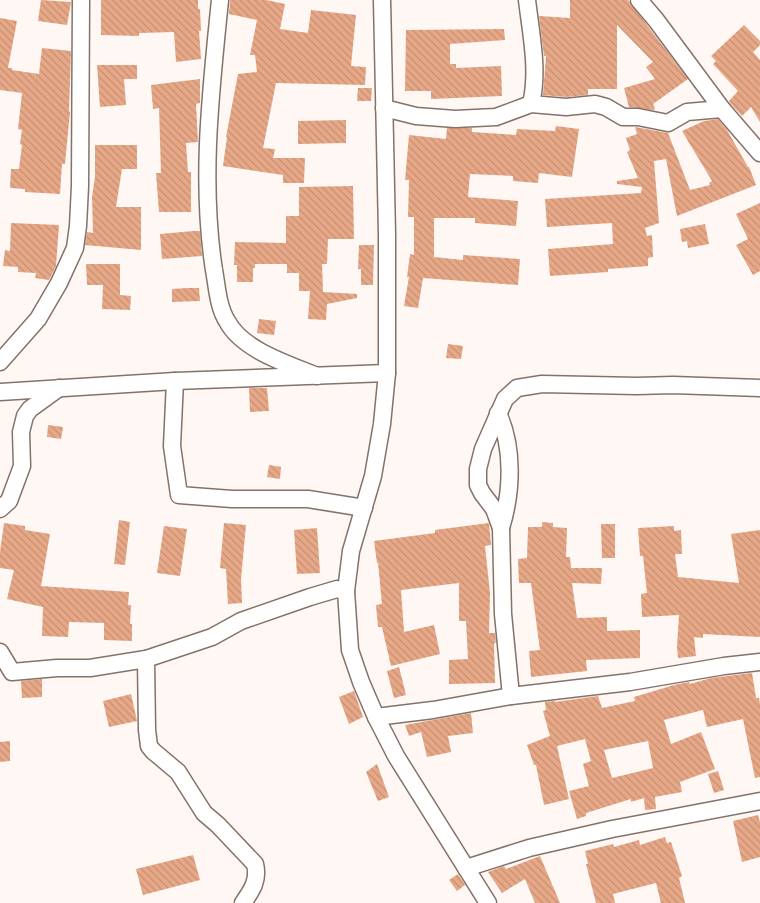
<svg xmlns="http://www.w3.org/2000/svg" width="760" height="903" font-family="'Varela Round',sans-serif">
	<defs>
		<pattern id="building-back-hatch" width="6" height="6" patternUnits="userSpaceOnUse" patternTransform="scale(1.25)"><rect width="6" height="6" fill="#e7a887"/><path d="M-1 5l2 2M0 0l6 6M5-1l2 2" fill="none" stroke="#c58f73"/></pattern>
	</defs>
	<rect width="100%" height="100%" fill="#fff7f3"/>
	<!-- building -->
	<g fill="url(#building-back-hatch)" fill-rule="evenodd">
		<path d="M41 0 71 2 67 25 38 21Z"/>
		<path d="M101 0H198V9H200L201 31H199L201 59 176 62 174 32 139 33V36L101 35Z"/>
		<path d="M230 0H266L285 4 280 29 308 33 311 10 356 15 351 66 366 67 365 85 276 83 263 148 275 149 273 158H305L304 183H283V175L223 166 227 137H226L238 74 257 72 255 55H250L257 20 229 14Z"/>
		<path d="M570 0H628L688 79 653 104 655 109 653 110 629 107 624 88 655 79 646 67 653 62 617 25V89H588V95L566 97 543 95 546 56H544L539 16 570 18Z"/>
		<path d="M0 18 17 21 8 68H12V70L39 74 42 48 71 51 69 111 70 112 65 164H62L60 194 25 192V189L10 188 11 169H19L22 145 20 144 22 130 18 129 22 93 0 90Z"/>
		<path d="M744 25 760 41V45L753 52 760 60V122L751 107 742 116 730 103 729 101 738 91 713 64 716 61 711 56Z"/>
		<path d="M504 29 505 40 450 44V64H456V68L501 66 502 96 431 99V91H405L406 30Z"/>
		<path d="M97 65H137V79H124L126 105 100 107Z"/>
		<path d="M200 79V103L196 104 198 142 186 143 188 172H191V212H159L156 173H161L159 108 153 109 151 85Z"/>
		<path d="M358 88H372L371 101H357Z"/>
		<path d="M718 119 727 130 748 167H749L756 185 677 216 666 159 654 161 659 223 645 228 647 236 652 235 653 257 648 258V266L608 269V272L550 276 548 249 613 244 612 223 547 227 545 199 641 193 642 187 617 184V181L638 178 627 152 630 150 626 138 637 134 635 127 668 133 690 190 710 185 709 183 712 181 682 131 704 121Z"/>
		<path d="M346 120V143L298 144V121Z"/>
		<path d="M556 126 579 129 572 177 539 173 538 183 513 181V176L470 174 468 197 518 201 516 226 475 223V218H434V257L463 260V255L520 259 518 285 423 278 418 308 404 306 409 277H407L410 254 414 255V217H408L409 180H405L409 135 446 139 447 128H472V132L516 135 517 129 555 131Z"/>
		<path d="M95 145H137V169H122L116 207H141V250L85 245 87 232 93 233 92 197 95 177Z"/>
		<path d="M353 186 354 239H328L327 264H322L323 292 357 294V298L327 304 326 320 308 319 310 291H299V273H287V264H255V268H253V282H237V265H234L235 242 286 243V216H299V187Z"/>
		<path d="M760 203V271L753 275 736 245 748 239 736 214Z"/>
		<path d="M11 223 59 225 56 266 49 280 35 278 36 273 18 272V267L3 266 5 250 10 251Z"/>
		<path d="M705 224 709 244 688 248 687 241 682 242 680 229Z"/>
		<path d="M193 231H200L202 256 162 259 160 234Z"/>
		<path d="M359 245H374L373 285H361V269H358Z"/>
		<path d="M86 264H120V295L131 296 130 310 102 309 103 285H87Z"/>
		<path d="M187 288H199L200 301 172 302V289Z"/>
		<path d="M259 319 276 321 274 335 257 333Z"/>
		<path d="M448 344 463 346 461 359 446 358Z"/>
		<path d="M249 388H267L269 411 250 412Z"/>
		<path d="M48 425 63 427 61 439 47 437Z"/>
		<path d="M269 465 281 467 280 479 267 477Z"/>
		<path d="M119 520 130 522 125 565 114 564Z"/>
		<path d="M542 522 553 523V527L567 528 566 557H570L571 568H602L601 584 572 583 577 618 607 617V631L640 630V658L586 660 587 671 531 677 529 651 540 650 531 583H519L518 559 527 558 528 527H542Z"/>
		<path d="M4 523 25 526V530L50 534 41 586 129 592 128 605H131L130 624H132V641L104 640V623L69 622 68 637 42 636 43 607 7 599 14 570 0 568V552Z"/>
		<path d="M224 523 246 525 241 579 242 603 228 604 226 569 220 568Z"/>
		<path d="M489 523 491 545 485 546 490 593 489 633H495L496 643H494L495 683 449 684V660L468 659 466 621H459V583L401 590 404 632 434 625 440 654 391 666 382 627H378L376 605 382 604 378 563H377L374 541 435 533V530Z"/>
		<path d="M601 524H615V558H602Z"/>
		<path d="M164 526 187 529 180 576 157 573Z"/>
		<path d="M674 526V531L681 530 682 554H675L678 577 739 583 731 534 760 530V637L703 634V638L694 637 696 656 678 658 677 647 679 615 642 617 641 594 647 593 643 556H640L638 528Z"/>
		<path d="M317 528 320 573 297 574 294 530Z"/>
		<path d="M399 667 406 695 394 698 387 671Z"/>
		<path d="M752 673 756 698H759L760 704V777L755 778 743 719 707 727 703 710 664 720 671 744 701 732 715 769 680 782 682 792 655 797 656 809 645 810 644 798 631 802V799L586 813V816L577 819 569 791 589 786 583 764 591 761 585 739 557 746 569 799 544 805 536 765H534L527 745 550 736 543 711 546 710 545 702 555 701V702L598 696 602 708 635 701 634 697 674 685 689 682 690 684 711 678ZM648 741 653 768 612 778 604 750Z"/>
		<path d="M42 679V697L22 698 21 681Z"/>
		<path d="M354 691 363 717 349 724 339 697Z"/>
		<path d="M131 694 137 721 109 727 103 701Z"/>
		<path d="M471 713 473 733 448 736 451 752 427 757 421 732 409 736 405 725Z"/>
		<path d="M10 741V761L0 762V742Z"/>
		<path d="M377 764 389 797 378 801 366 772Z"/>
		<path d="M718 771 724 790 714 793 708 774Z"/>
		<path d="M758 815 760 822V857L742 862 733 821Z"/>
		<path d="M665 837 667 843 671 842 682 876 679 878 685 903H661L656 883 613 894 615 903H596L586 864H588L585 851 613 844 614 847 639 840 640 845Z"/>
		<path d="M193 855 200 880 143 895 136 869Z"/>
		<path d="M540 856 560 903H535L525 879 502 893 488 872 504 866 506 869Z"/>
		<path d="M458 874 465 885 457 891 449 880Z"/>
	</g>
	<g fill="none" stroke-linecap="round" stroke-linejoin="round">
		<!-- street casing -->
		<g stroke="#847269" stroke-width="19">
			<g id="street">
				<path d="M220 0C211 90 200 180 214 270 217 286 218 307 227 321 242 350 288 364 317 376"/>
				<path d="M382 0 387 234V373L382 424 373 476 351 551 346 591 350 650 361 682 376 717 396 756 488 903"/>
				<path d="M527 0C531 34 539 71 531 104"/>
				<path d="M639 0 656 20 722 109 760 153"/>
				<path d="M384 108 416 116 455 119 496 117 531 104 566 107 595 104 606 107 623 117H638L668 123 687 112 722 109"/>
				<path d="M0 362 38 319 59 283 75 248 78 226 80 186 81 0"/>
				<path d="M175 381 172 446 179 495 232 499H308L364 508"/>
				<path d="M0 392 175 381 387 373"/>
				<path d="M498 413C514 448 512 492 501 528"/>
				<path d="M0 509 9 501 22 466 21 432 25 416 30 409 59 388"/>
				<path d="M0 652 12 672 57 668H90L146 659 212 637 241 621 310 597 337 589 346 591"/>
				<path d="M146 659 147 730 149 746 153 751 178 772 204 813 218 825 255 864C259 880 252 890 243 903"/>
				<path d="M511 696 503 614 501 528 494 509 482 493 478 485V469L483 449 505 399 517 388 542 384 637 386 673 385 760 388"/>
				<path d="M376 717 433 710 511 696 630 682 724 666 760 662"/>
				<path d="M466 868 529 848 612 829 760 801"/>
			</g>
		</g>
		<!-- street -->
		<use href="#street" stroke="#fff" stroke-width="16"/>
	</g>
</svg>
